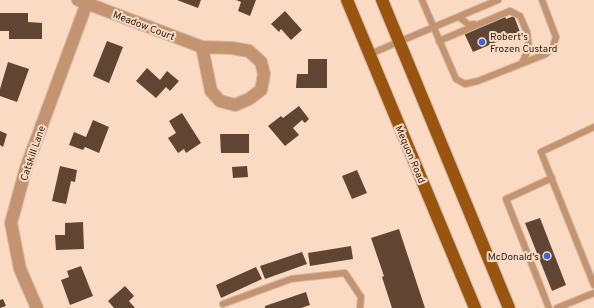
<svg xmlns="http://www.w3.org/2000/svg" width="594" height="308" font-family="Overpass,sans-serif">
	<rect width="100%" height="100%" fill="#fadac3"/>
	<!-- building -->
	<g fill="#604632">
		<path d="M177 0H201L198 8Z"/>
		<path d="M236 0H256L250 16 238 11 241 2Z"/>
		<path d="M285 11 302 30 291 40 281 29 279 32 271 24Z"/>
		<path d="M0 13H28V22L42 23V39H9V31H0Z"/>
		<path d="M505 16 506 19 514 16 520 32 473 52 464 33Z"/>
		<path d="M107 41 123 47 109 83 93 76Z"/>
		<path d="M308 59H327V88H296L297 74H308Z"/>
		<path d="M8 62 29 69 17 102 0 96V89Z"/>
		<path d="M147 68 160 80 167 71 179 81 170 91 166 87 156 98 136 81Z"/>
		<path d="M299 106 309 119 305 123 302 120 293 128 299 135 285 146 268 126 281 116 283 118Z"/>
		<path d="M182 113 201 143 186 153 184 149 178 153 168 138 176 133 169 121Z"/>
		<path d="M93 120 109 127 99 153 85 147 83 150 69 145 74 132 86 137Z"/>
		<path d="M0 131 7 134 3 147 0 145Z"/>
		<path d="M220 134H249V153H221Z"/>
		<path d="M60 166 77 170 75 182 71 181 66 204 52 201Z"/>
		<path d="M247 166 248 177 233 178 232 167Z"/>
		<path d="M357 170 367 193 352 199 342 176Z"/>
		<path d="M540 218 566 285 552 291 525 223Z"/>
		<path d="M83 222 84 249 56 250 55 235H65V223Z"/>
		<path d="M399 229 425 308H392L382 277 384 276 371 238Z"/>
		<path d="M351 246 353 259 310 266 308 253Z"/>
		<path d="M302 252 307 264 265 279 260 266Z"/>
		<path d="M81 266 93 296 70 305 61 280 69 277 67 271Z"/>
		<path d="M256 267 262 279 221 298 216 285Z"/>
		<path d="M125 286 134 296 129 301 135 308H114L108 301Z"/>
		<path d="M306 292 310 305 301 308H265V306Z"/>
		<path d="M3 299 6 306 0 308V300Z"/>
	</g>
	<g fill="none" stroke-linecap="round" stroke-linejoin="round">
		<!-- lane casing -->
		<g stroke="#d6b9a5" stroke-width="8">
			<g id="lane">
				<path d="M422 0 456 79 465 84 478 81 546 54 553 47 556 37 542 0"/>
				<path d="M459 17 469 25 474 24"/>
				<path d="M439 41 510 11 520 16 527 32 529 48 522 63"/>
				<path d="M370 54 498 0"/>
				<path d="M594 127 541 152 594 285"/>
				<path d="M223 304 291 279 345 273 361 297 360 308"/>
				<path d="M549 308 506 199 552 178"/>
				<path d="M557 308 594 293"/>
			</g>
		</g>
		<!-- street casing -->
		<g stroke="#d6b9a5" stroke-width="14">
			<g id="street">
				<path d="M78 0 202 47 232 48 249 51 261 62 264 74 261 90 249 99 235 105 220 101 211 91 202 47"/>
				<path d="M37 308 20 269 11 223 26 168 88 0"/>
			</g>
		</g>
		<!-- primary casing -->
		<g stroke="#d6b9a5" stroke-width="14">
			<g id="primary">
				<path d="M347 0 475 308"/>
				<path d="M382 0 509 308"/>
			</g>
		</g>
		<!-- lane -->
		<use href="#lane" stroke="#c4936f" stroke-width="6"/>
		<!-- street -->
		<use href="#street" stroke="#c4936f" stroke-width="12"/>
		<!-- primary -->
		<use href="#primary" stroke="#995510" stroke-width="12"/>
	</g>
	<!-- markers -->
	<g fill="#4261d4" stroke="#fadac3" stroke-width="1.5">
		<circle cx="482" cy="42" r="4"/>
		<circle cx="547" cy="256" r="4"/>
	</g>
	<g text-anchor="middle" stroke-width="4" stroke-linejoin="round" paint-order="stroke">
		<!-- street labels -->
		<g font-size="10" fill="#31251c" stroke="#fadac3">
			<text transform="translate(144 25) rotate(21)" y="4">Meadow Court</text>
			<text transform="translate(32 153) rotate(-71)" y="4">Catskill Lane</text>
			<text transform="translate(411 154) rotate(67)" y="4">Mequon Road</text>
		</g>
		<!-- poi labels -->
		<g font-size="10" fill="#31251c" stroke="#fadac3" text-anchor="start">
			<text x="490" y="40">Robert's<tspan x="490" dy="12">Frozen Custard</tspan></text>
			<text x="539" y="260" text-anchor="end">McDonald's</text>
		</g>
	</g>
</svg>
